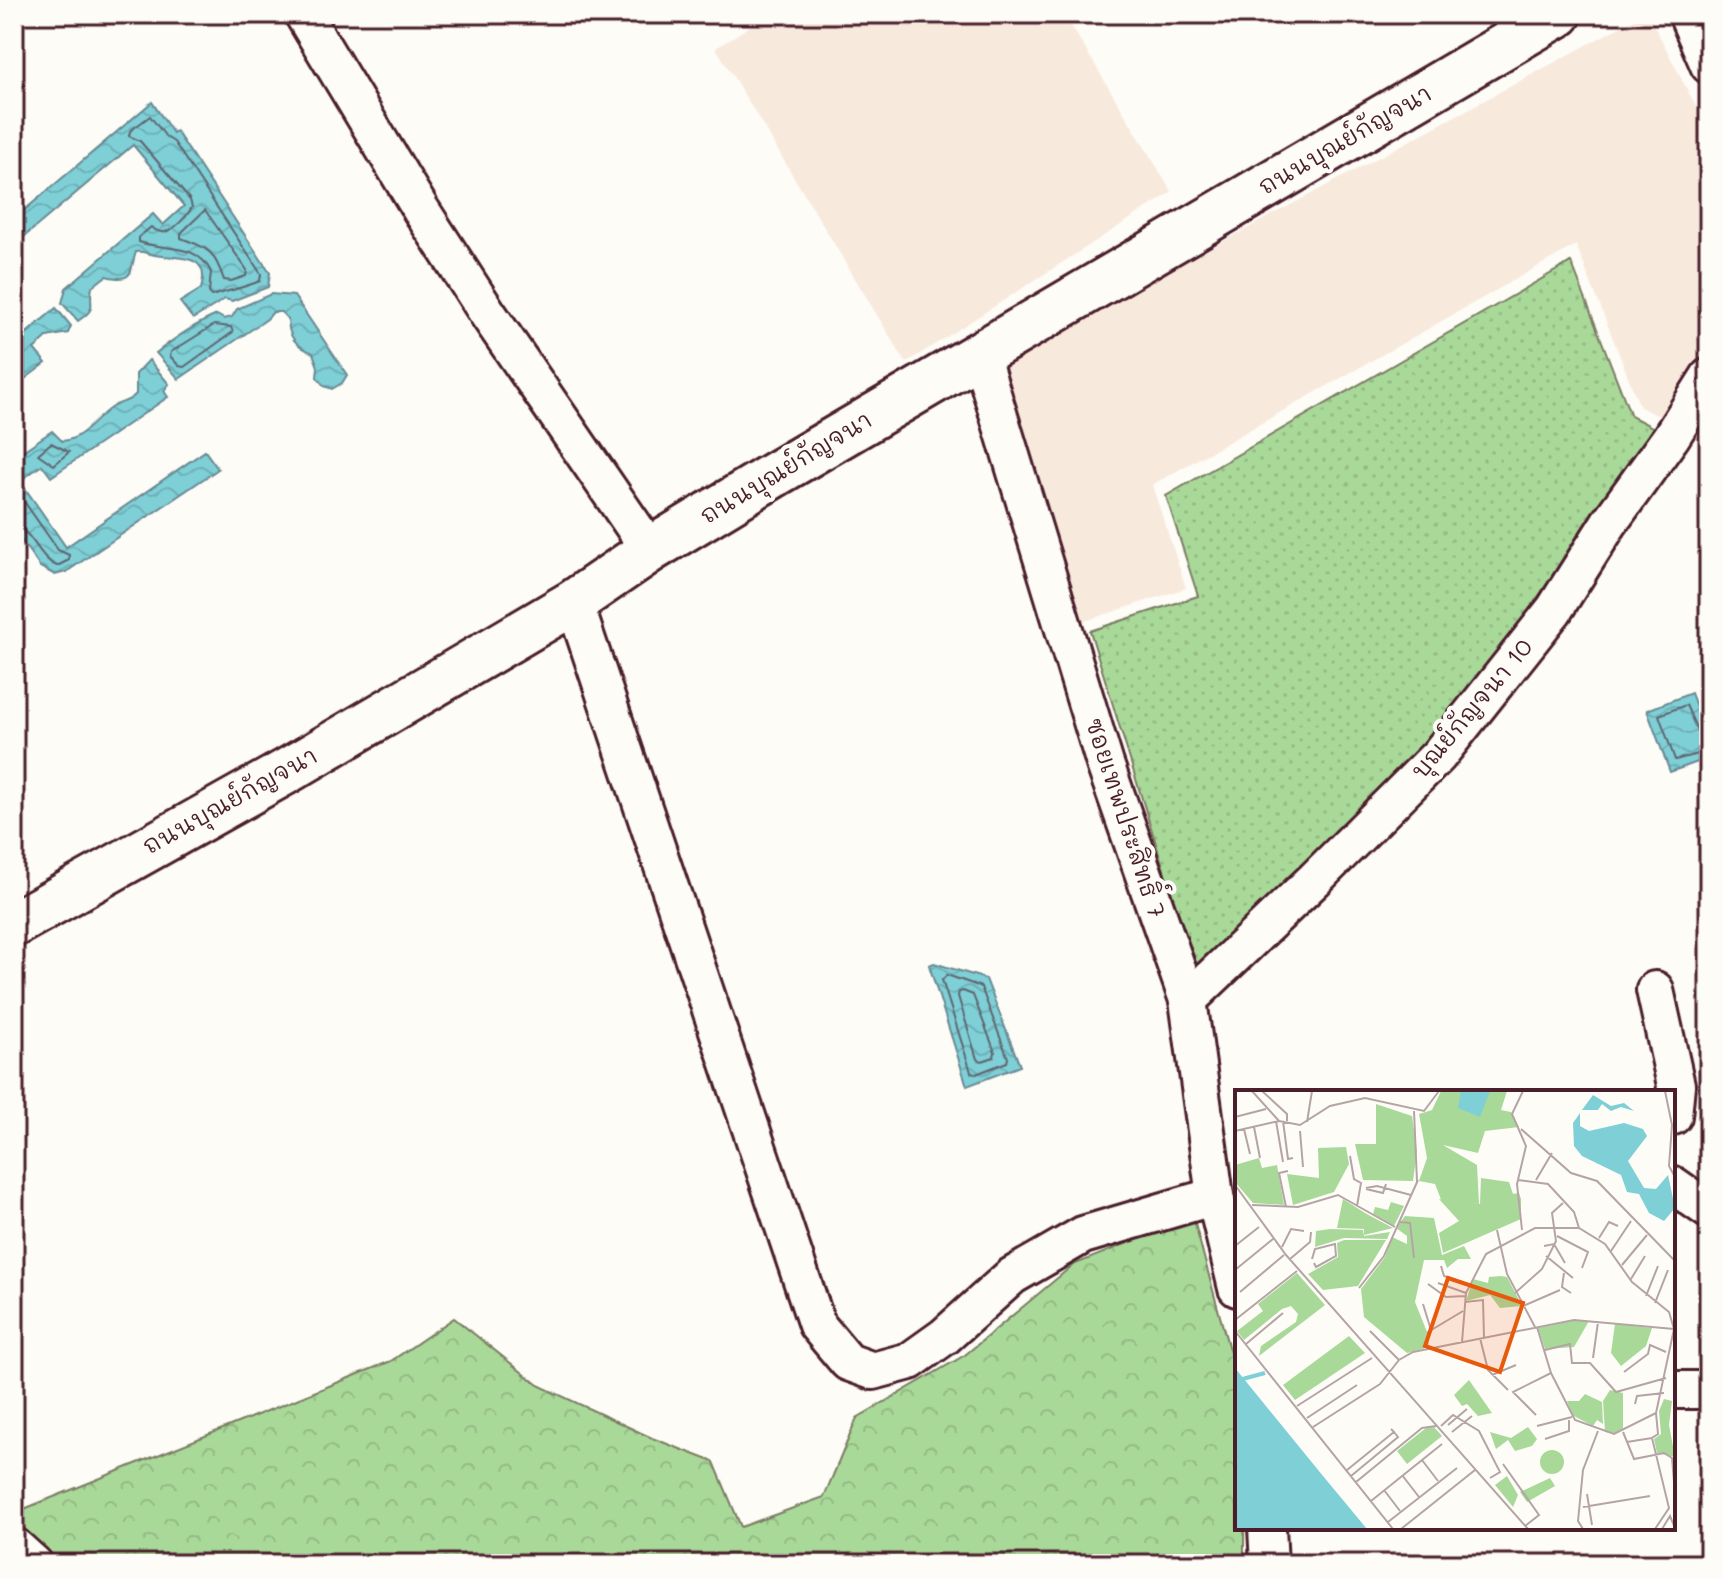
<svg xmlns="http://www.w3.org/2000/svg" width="1723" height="1578" font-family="Mali,'Playpen Sans Thai',sans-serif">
	<defs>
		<pattern id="grass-dots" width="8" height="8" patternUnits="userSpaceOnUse" patternTransform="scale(2)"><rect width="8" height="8" fill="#a9d999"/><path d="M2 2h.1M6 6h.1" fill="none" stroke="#93ba84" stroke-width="1.8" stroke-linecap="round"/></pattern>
		<pattern id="forest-crowns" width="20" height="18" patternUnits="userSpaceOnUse" patternTransform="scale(2)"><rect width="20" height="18" fill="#a9d999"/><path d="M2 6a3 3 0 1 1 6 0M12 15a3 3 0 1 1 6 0" fill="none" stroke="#93ba84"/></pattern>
		<pattern id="water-waves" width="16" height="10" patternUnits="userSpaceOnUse" patternTransform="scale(2)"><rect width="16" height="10" fill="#7ecfd6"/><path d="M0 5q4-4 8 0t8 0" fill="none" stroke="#6eb1b8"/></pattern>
	</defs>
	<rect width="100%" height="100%" fill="#fdfcf7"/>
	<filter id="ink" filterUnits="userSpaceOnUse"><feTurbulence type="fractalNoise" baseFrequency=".0125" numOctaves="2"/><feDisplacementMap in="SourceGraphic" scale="16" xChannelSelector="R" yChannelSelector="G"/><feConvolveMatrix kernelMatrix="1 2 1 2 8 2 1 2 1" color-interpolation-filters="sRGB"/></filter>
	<g filter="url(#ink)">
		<!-- built -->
		<g fill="#f8e9dd">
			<path d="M769 14H1064L1172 192 906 363 716 48Z"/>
			<path d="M1644 14H1648L1709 132V352L1663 418 1640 407 1576 245 1152 485 1186 588 1079 623 998 363Z"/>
		</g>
		<!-- grass -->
		<path fill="url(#grass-dots)" stroke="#7a7c62" stroke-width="2" d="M1571 262 1631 416 1658 430 1552 577 1442 736 1197 976 1090 631 1198 596 1166 496Z"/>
		<!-- forest -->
		<path fill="url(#forest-crowns)" stroke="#7a7c62" stroke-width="2" d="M1193 1217 1233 1364 1237 1400V1528H1244V1564H59L14 1525V1513L391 1361 454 1318 538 1385 652 1438 714 1462 741 1527 824 1497 857 1418 965 1355 1073 1265Z"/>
		<!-- water -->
		<g fill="url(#water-waves)" stroke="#698992" stroke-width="2">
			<path d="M152 102 173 133 176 131 270 273 268 287 232 301 225 299 193 319 180 302 201 289C212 252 177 259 155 255 147 254 144 251 136 252 129 272 135 283 106 276L92 287C88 308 99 306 78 321L62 303 66 288 153 214 163 225 184 206 133 145 18 242 14 238V219Z"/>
			<path d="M271 294 294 296 347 375 342 383 332 389 324 386 317 377 318 367 313 353C296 346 288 337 288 319L281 312H273L267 319 179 379 156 353C175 338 195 324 217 315L224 319 232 317 237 309Z"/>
			<path d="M56 308 71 326 68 333 47 337 34 349 46 363 14 387V344Z"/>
			<path d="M149 360 169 384 164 391 168 397 51 477 42 465 20 481 66 547 205 451 218 469 66 572 55 575 40 567 14 530V457L52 431 62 441C84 439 95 418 112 407 121 401 128 403 136 394V374Z"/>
			<path d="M1691 693 1709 741V758L1670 772 1647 710Z"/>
			<path d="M934 963 986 979 1020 1066 967 1086 929 965Z"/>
		</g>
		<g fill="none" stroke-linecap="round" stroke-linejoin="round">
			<!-- shore -->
			<g stroke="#5f656f" stroke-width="2">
				<path d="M150 116 166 137 174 142 261 274 260 281C243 288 227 291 211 296L209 292 211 272C197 242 165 251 139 242V237L151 227C153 229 160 233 164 232 174 231 188 215 192 207L190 200 140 141 129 136 130 131Z"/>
				<path d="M205 210 247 270 246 276 231 281 224 280C214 251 210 249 181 238V233Z"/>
				<path d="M214 325 231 327 233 332 184 367 179 366 170 356 171 352Z"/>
				<path d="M51 443 69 452 54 465 38 454Z"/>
				<path d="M14 487 58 550 69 555V560L57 566C38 558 32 529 14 527"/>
				<path d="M1709 739 1699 735 1686 705 1659 715 1675 760 1709 751"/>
				<path d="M947 975 981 987 1008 1058 1007 1062 976 1074 971 1072 942 980Z"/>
				<path d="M963 991 973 995 995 1052 994 1057 982 1061 977 1059 958 996 959 992Z"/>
			</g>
			<!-- street casing -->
			<g stroke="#4a1f2b" stroke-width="42">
				<g id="street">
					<path d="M303 14 421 210 488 314 650 550"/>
					<path d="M1687 14 1709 65"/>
					<path d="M980 354 1105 764 1188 1000 1215 1196 1237 1288"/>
					<path d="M574 602 817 1325 848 1362 873 1371 910 1361 945 1336 1012 1276 1083 1235 1215 1196"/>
					<path d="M1655 990 1676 1085 1673 1116"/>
					<path d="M1188 1000 1315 879 1438 756 1554 610 1609 523 1671 437 1709 377"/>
					<path d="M1673 1185 1709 1210"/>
					<path d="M1673 1390H1709"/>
					<path d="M1267 1528 1269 1564"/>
					<path d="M14 1546 34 1564"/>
				</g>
			</g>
			<!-- secondary casing -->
			<g stroke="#4a1f2b" stroke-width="50">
				<path id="secondary" d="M14 924 287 771 574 602 650 550 777 473 1559 14"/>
			</g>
			<!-- street -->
			<use href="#street" stroke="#fdfcf7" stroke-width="36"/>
			<!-- secondary -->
			<use href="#secondary" stroke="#fdfcf7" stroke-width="44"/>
		</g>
	</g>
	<g text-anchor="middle" stroke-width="8" stroke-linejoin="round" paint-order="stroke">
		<!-- street labels -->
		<g font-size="24" fill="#4a1f2b" stroke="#fdfcf7">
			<text transform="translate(1345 140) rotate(-30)" y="8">ถนนบุณย์กัญจนา</text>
			<text transform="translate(786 468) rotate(-31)" y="8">ถนนบุณย์กัญจนา</text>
			<text transform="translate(1472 709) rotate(-50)" y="8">บุณย์กัญจนา 10</text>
			<text transform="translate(230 801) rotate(-29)" y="8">ถนนบุณย์กัญจนา</text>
			<text transform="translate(1125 818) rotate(72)" y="8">ซอยเทพประสิทธิ์ 7</text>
		</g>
	</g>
	<!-- overview -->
	<g transform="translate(1235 1090)">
		<rect width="440" height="440" fill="#fdfcf7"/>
		<path d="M156 112 169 116 159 136 138 124 140 117 153 120ZM170 126 199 128 207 165 229 156 236 169H223L212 178 209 170H189L180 212 192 242 191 258 172 263 129 227 126 199 150 167 157 147 172 154V146L161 138ZM95 139 128 140 129 146 155 142 152 149 109 148 80 157 81 141ZM337 231H354L339 257 310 259 303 238ZM114 246 130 263 60 310 48 295ZM199 337 207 346 172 374 162 361 191 338Z" fill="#a9d999"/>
		<path d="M206 1H272L266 20 276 22 284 37 250 41 243 63 208 55 242 75 244 114 207 112 200 94 184 91 192 68 184 24 197 20ZM141 14 177 26 182 61 178 91 128 90 120 54H141ZM111 57 114 74 99 102 58 115 52 84 84 88 83 58ZM24 68 27 78 42 75 49 115 18 113 0 92V75ZM108 109 130 123 158 138 129 145V139L102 138ZM109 150H151L123 196 88 200 73 184 103 167 102 153ZM62 183 90 215 24 266 26 256 61 232 63 224 56 216 47 219 9 250 2 241 28 221 23 214ZM266 186 272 187 287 216 265 218 255 205 231 211 238 189 253 193 254 187ZM380 234 417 238 411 256 386 276 376 263ZM234 290 257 323 243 326 232 314 227 316 219 305ZM375 300 388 303V340L379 343 370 342 368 311ZM350 304 367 312 368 334 362 330 358 336 337 325 332 311H344ZM429 309 437 311 434 335 440 367 422 363 419 349 426 344 424 321ZM272 386 283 405 278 417 260 395Z" fill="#a9d999"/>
		<path d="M293 337 302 349 297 356 280 361 273 350 261 359 255 342 276 348ZM305 372a12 12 0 1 1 24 0a12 12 0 1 1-24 0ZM315 388 320 396 292 412 285 402Z" fill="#a9d999"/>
		<path d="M246 88 274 92 278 104 284 103 286 109V129L208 163 204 143 224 131 204 109 245 114Z" fill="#a9d999"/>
		<path d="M226 1H255L245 27 223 18ZM358 5 376 16 389 13 399 21 386 17 376 21 367 14 363 20H347ZM345 23V36L354 41 389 33 408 39 412 46 393 71 409 98 421 99 433 85 440 118 429 131 414 123 404 104 392 102 386 85 347 66 339 56 338 33ZM0 278 88 386 132 439H0Z" fill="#7ecfd6"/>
		<path fill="none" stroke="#7ecfd6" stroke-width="4" d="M0 291 30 283"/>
		<path fill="none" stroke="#b5a4a5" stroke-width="2" d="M17 1 44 31M27 1 52 24V31M430 1 437 35 434 76 440 87M179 21 182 92M0 27 31 19M41 31 48 72M48 31 53 69 58 68M72 32 77 1M19 37 25 68M9 39 15 64M286 39 336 83 362 91 440 171M0 41 44 31 65 35 95 16 130 8 189 21 204 1M65 41 68 77M115 66 119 89 126 93 122 116M283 90 313 94 339 122 344 138M301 90 317 63M0 95 51 165 293 439M131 98 142 96 176 105M131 99 148 103 151 94M17 115 63 117 103 105 160 137M51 117 44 83 53 81M165 132 175 133 179 168M262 140 272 184 300 237M287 140 282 94 291 56 277 24 288 1M322 146 353 162 347 178M364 148 374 132 383 136M0 156 24 137M309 156 319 154 330 173M47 157 56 139 69 141M376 161 396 131M311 166 338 188M55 169 75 152 76 142M77 169 80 159 100 154 101 166 81 177 79 173M387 175 412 145M206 176 209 186 233 195M0 180 38 149M329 183 327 197 336 203M396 189 410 166M203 193 231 203M193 194 211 207 230 206M124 198 149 166 183 90M5 202 49 165M280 203 307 179 321 151 317 123 328 113M411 206 423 176M230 212 248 210 249 247M420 213 433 180M188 214 196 240M288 216 325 200M0 230 62 181M302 237 316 283 340 330 379 344 421 323M0 241 158 439M135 241 164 270M245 248 253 280 273 300M227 252 231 203 251 164 300 138H344L370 154 397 192 434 222 439 239 421 323 423 344 417 348 434 418 420 439M11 254 48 223M192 259 193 242 228 221M310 260 335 254 337 273H355L381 302 431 288M358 268 363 232M389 282 413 264 415 255 431 262M257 285 281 275M400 314 402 306 429 303M62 316 137 268M301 325 278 302 316 283M72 328 122 295M213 335 232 319M206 336 218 325 244 341 265 382 255 388M302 336 337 327M78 337 145 294 164 270 178 262 339 230 439 239M217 342 237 326M388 342 399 369 429 363 437 368 440 404M310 349 334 341V330M392 352 417 348M187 370 203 391M268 374 304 425 290 436M112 380 159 342 156 339M167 385 184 407M116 386 163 347 159 342M121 392 187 338 201 336M149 400 165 421M352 404 357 435M136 411 207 354M348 417 415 406M153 432 222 378M166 439 240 380M348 439 343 431 348 380 363 341M427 439 435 426 440 438"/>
		<path fill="#e8590c" fill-opacity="0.15" stroke="#e8590c" stroke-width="4" d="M213 188 288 213 265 282 190 256Z"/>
		<rect width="440" height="440" fill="none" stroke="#4a1f2b" stroke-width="4"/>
	</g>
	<!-- margin -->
	<rect width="1723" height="1578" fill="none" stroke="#fdfcf7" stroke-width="48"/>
	<rect x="24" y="24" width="1675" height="1530" fill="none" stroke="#4a1f2b" stroke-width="3" filter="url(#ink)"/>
</svg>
